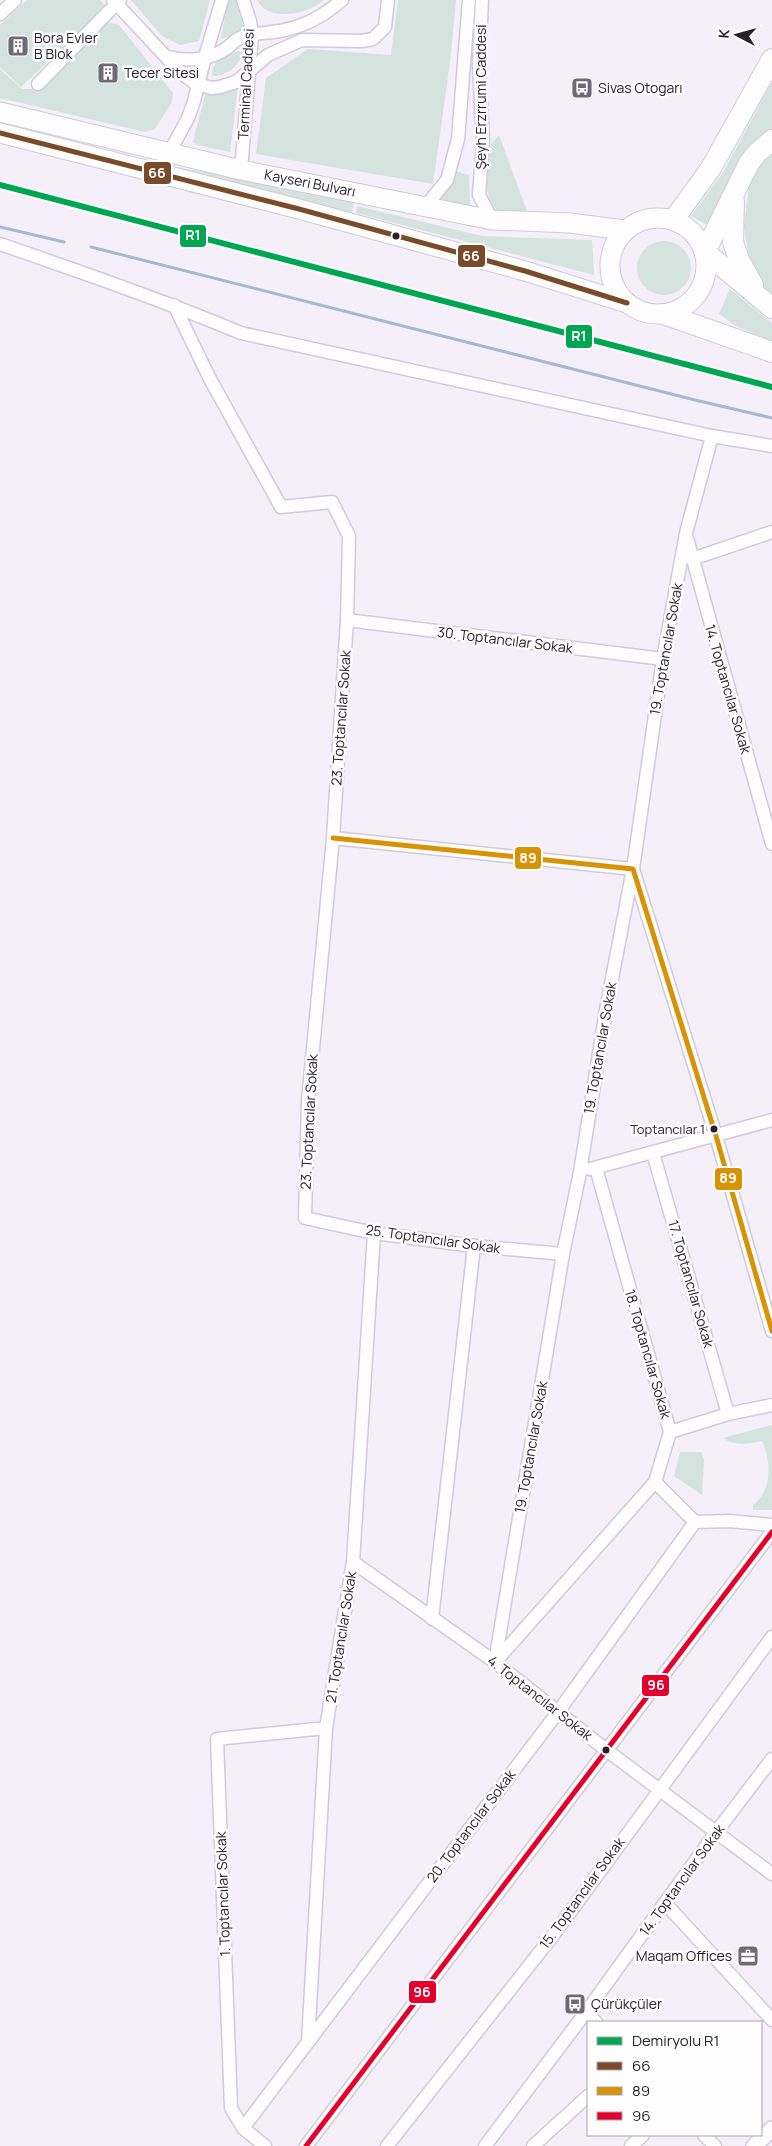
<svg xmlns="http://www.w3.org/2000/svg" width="772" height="2146" font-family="Manrope,sans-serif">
	<rect width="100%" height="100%" fill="#f4eff8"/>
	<!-- green -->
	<g fill="#d4e3de">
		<path d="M27 0H100L106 7 21 87 0 67V25Z"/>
		<path d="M131 0H210L199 41 180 45 162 36Z"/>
		<path d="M228 0H236L245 32 221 39Z"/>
		<path d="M257 0H324C309 14 268 23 257 0Z"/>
		<path d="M398 0H456L450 62 433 184 256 154 266 78 308 49 391 55Z"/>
		<path d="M107 22 119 25 173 93 172 102 155 129 145 132 0 98V69L22 89H38Z"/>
		<path d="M238 51 242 52C241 65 226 77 212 76 212 59 225 56 238 51Z"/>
		<path d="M772 82V133C739 155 724 190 707 225L691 216 724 171Z"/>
		<path d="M238 86 230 152 197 145 193 142 205 95 219 94Z"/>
		<path d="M499 135 528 214H499L491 201 484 184 485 151Z"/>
		<path d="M772 152V299L750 264 744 227 749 185 767 155Z"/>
		<path d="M152 164 267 181 354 202 351 214Z"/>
		<path d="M455 171 469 175 470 207 440 201Z"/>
		<path d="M357 206 482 236 592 240 594 275 356 213Z"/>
		<circle cx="664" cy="268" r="27"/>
		<path d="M730 289 772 323V341L736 326 719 314Z"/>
		<path d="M772 1425V1510H753V1505C772 1491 772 1462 762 1441 750 1444 733 1446 723 1438Z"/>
		<path d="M680 1452H701L704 1459 702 1495 674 1476Z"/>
	</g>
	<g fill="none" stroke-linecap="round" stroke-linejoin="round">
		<!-- stream -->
		<g stroke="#a4bacf" stroke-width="3">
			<path d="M0 227 64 242"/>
			<path d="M91 247 695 400 772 418"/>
		</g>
		<!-- minor casing -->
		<g stroke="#d0cbd4" stroke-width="15">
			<g id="minor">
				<path d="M113 0 181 73 195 83 211 88 220 87 236 82 268 55 302 40 362 41 373 39 385 27 388 0"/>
				<path d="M482 0 479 65 483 141 479 195 492 220"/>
				<path d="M0 14 15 0"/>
				<path d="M168 57C187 62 210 60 227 48 232 44 236 39 242 37 254 33 268 33 280 31 303 27 325 15 342 0"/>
				<path d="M38 84 120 0"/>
				<path d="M169 153 188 118 194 101 205 57 222 0"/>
				<path d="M241 170 252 36 250 21 243 0"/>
				<path d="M425 207 447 180 458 139 469 0"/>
				<path d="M0 244C81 272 162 300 241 333L712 436 772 446"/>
				<path d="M174 305 210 379 281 507 332 502 349 536 347 620 333 838 308 1101 305 1218 374 1233 474 1246 563 1254"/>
				<path d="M687 538 772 844"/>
				<path d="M692 559 772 532"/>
				<path d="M347 620 663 659"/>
				<path d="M333 838 633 869 716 1136 772 1331"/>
				<path d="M653 1153 728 1414"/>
				<path d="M590 1169 772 1120"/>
				<path d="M670 1432 728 1414 772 1405"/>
				<path d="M655 1482 695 1522 729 1521 772 1525"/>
				<path d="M353 1562 495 1662 605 1749 772 1874"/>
				<path d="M432 1619 474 1246"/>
				<path d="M495 1662 563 1254 580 1172 606 1010 633 869 663 659 686 533 712 436"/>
				<path d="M495 1662 655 1482 670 1432 596 1168"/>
				<path d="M665 1903 772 2020"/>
				<path d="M586 2012 596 2022"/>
				<path d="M308 2042 326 1728 353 1562 374 1233"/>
				<path d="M243 2128 558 1712 695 1522"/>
				<path d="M704 2135 715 2146"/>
				<path d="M265 2146 243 2128 231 2108 217 1739 326 1728"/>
				<path d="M306 2146 772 1532"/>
				<path d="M387 2146 554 1934 772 1637"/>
				<path d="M485 2146 586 2012 717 1831 772 1759"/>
				<path d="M533 2146 588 2096"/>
				<path d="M631 2146 643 2135"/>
			</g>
		</g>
		<!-- tertiary casing -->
		<g stroke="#d0cbd4" stroke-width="18">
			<path id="tertiary" d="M754 2146 772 2129"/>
		</g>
		<!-- primary casing -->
		<g stroke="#d0cbd4" stroke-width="21">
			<g id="primary">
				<path d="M0 112 241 170 492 220 570 223 624 230"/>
				<path d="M0 133 299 209 525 271 627 303"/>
				<circle cx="658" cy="266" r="48"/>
			</g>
		</g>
		<!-- trunk casing -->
		<g stroke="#d0cbd4" stroke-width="22">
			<g id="trunk">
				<path d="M772 140 757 153 749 163 705 252 772 308"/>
				<path d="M734 201 733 242 739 260 753 285"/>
				<path d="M674 219 711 168 772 59"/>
				<path d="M664 314 772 352"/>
			</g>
		</g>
		<!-- minor -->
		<use href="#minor" stroke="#fdfdfe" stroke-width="12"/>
		<!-- tertiary -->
		<use href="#tertiary" stroke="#fdfdfe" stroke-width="15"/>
		<!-- primary -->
		<use href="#primary" stroke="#fdfdfe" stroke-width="19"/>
		<!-- trunk -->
		<use href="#trunk" stroke="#fdfdfe" stroke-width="20"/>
		<!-- rail casing -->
		<g stroke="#bcbabd" stroke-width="5">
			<path id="rail" d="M0 185 772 387"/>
		</g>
		<!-- rail -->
		<use href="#rail" stroke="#fdfdfd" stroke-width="3" stroke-dasharray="9" stroke-linecap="butt"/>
		<!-- bus-1 casing -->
		<g stroke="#fdfdfd" stroke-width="9">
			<path id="bus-1" d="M0 133 299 209 525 271 627 303"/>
		</g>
		<!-- bus-2 casing -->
		<g stroke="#fdfdfd" stroke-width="9">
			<path id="bus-2" d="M333 838 633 869 716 1136 772 1331"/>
		</g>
		<!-- bus-3 casing -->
		<g stroke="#fdfdfd" stroke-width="9">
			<path id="bus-3" d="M306 2146 772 1532"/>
		</g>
		<!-- bus-1 -->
		<use href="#bus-1" stroke="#7a4b2a" stroke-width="5"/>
		<!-- bus-2 -->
		<use href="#bus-2" stroke="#d89206" stroke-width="5"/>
		<!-- bus-3 -->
		<use href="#bus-3" stroke="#e4002b" stroke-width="5"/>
		<!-- rail-1 casing -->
		<g stroke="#fdfdfd" stroke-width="10">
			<path id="rail-1" d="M0 185 772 387"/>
		</g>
		<!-- rail-1 -->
		<use href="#rail-1" stroke="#00a651" stroke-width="6"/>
	</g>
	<!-- icons -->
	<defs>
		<g id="building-square" transform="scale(1.125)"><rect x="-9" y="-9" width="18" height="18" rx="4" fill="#6f6973" stroke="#fdfdfd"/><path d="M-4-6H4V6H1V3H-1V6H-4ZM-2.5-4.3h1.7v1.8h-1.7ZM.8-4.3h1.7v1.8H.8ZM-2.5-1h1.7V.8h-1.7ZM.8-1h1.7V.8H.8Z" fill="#fff"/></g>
		<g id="bus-square" transform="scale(1.125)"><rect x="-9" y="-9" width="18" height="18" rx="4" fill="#6f6973" stroke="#fdfdfd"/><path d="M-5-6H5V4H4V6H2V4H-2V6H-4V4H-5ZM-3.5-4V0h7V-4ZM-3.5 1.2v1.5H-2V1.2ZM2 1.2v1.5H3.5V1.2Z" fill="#fff"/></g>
		<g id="office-square" transform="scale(1.125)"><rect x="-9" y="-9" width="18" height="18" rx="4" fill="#6f6973" stroke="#fdfdfd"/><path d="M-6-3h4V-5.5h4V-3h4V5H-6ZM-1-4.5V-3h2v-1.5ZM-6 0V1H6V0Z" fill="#fff"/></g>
	</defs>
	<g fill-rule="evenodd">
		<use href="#building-square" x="18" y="46"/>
		<use href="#building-square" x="108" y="73"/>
		<use href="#bus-square" x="582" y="88"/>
		<use href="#office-square" x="748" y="1956"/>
		<use href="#bus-square" x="575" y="2004"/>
	</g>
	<!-- markers -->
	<g fill="#27212b" stroke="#fdfdfd" stroke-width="2">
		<circle cx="396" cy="236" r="4.5"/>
		<circle cx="714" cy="1129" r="4.5"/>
		<circle cx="606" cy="1750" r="4.5"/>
	</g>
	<g text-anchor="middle" stroke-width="5" stroke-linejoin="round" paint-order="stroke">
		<!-- bus labels -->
		<g font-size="13" fill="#27212b" stroke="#fdfdfd" text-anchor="end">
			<text x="705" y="1134">Toptancılar 1</text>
		</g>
		<!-- poi labels -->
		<g font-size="14" fill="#27212b" stroke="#fdfdfd" text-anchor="start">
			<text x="34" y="43">Bora Evler<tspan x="34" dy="16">B Blok</tspan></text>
			<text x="124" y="78">Tecer Sitesi</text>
			<text x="598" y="93">Sivas Otogarı</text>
			<text x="732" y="1961" text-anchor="end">Maqam Offices</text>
			<text x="591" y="2009">Çürükçüler</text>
		</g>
		<!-- street labels -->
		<g font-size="14" fill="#27212b" stroke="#fdfdfd">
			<text transform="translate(246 84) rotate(-87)" y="5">Terminal Caddesi</text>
			<text transform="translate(481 97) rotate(-90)" y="5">Şeyh Erzrrumi Caddesi</text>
			<text transform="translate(310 183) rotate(11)" y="5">Kayseri Bulvarı</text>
			<text transform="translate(505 640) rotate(7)" y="5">30. Toptancılar Sokak</text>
			<text transform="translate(666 649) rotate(-80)" y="5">19. Toptancılar Sokak</text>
			<text transform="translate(728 689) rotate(74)" y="5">14. Toptancılar Sokak</text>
			<text transform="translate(341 718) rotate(-86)" y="5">23. Toptancılar Sokak</text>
			<text transform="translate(600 1048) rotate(-80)" y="5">19. Toptancılar Sokak</text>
			<text transform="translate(309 1122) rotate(-87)" y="5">23. Toptancılar Sokak</text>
			<text transform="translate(433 1239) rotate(8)" y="5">25. Toptancılar Sokak</text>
			<text transform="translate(691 1284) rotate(74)" y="5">17. Toptancılar Sokak</text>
			<text transform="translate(648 1354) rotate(74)" y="5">18. Toptancılar Sokak</text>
			<text transform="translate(531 1447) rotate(-80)" y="5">19. Toptancılar Sokak</text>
			<text transform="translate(341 1637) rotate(-81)" y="5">21. Toptancılar Sokak</text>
			<text transform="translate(540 1698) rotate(38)" y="5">4. Toptancılar Sokak</text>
			<text transform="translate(471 1826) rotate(-53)" y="5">20. Toptancılar Sokak</text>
			<text transform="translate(682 1880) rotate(-54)" y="5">14. Toptancılar Sokak</text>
			<text transform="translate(582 1893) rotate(-54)" y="5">15. Toptancılar Sokak</text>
			<text transform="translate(223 1894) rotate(-92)" y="5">1. Toptancılar Sokak</text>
		</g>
	</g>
	<g stroke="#fdfdfd" stroke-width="2">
		<rect x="143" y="161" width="29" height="24" rx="5" fill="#7a4b2a"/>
		<rect x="179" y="224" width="28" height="24" rx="5" fill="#00a651"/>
		<rect x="457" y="244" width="29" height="24" rx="5" fill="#7a4b2a"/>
		<rect x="565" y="324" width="28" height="25" rx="5" fill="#00a651"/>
		<rect x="514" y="846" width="28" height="24" rx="5" fill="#d89206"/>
		<rect x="714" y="1167" width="29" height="24" rx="5" fill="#d89206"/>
		<rect x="641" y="1674" width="29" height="23" rx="5" fill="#e4002b"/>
		<rect x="408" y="1980" width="29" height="24" rx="5" fill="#e4002b"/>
	</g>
	<g font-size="14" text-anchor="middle" font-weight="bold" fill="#fff">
		<text x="157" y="178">66</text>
		<text x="193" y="240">R1</text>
		<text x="471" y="261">66</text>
		<text x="579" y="341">R1</text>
		<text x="528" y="863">89</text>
		<text x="728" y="1183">89</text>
		<text x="656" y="1690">96</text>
		<text x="422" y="1997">96</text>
	</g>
	<!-- legend -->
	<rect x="587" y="2021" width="175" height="115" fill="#fdfdfd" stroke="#a7a5a9"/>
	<rect x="597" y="2037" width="25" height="8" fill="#00a651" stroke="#a7a5a9"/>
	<text x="632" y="2046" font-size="15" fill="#27212b">Demiryolu R1</text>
	<rect x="597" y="2062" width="25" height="8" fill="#7a4b2a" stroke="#a7a5a9"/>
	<text x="632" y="2071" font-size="15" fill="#27212b">66</text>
	<rect x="597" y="2087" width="25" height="8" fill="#d89206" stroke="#a7a5a9"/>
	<text x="632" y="2096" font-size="15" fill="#27212b">89</text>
	<rect x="597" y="2112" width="25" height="8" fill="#e4002b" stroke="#a7a5a9"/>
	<text x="632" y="2121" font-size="15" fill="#27212b">96</text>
	<!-- north arrow -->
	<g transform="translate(737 35) rotate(276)" stroke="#fdfdfd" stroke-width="4" paint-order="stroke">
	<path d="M0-4L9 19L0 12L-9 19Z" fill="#27212b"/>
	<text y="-8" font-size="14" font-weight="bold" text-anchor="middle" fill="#27212b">K</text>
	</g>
</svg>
